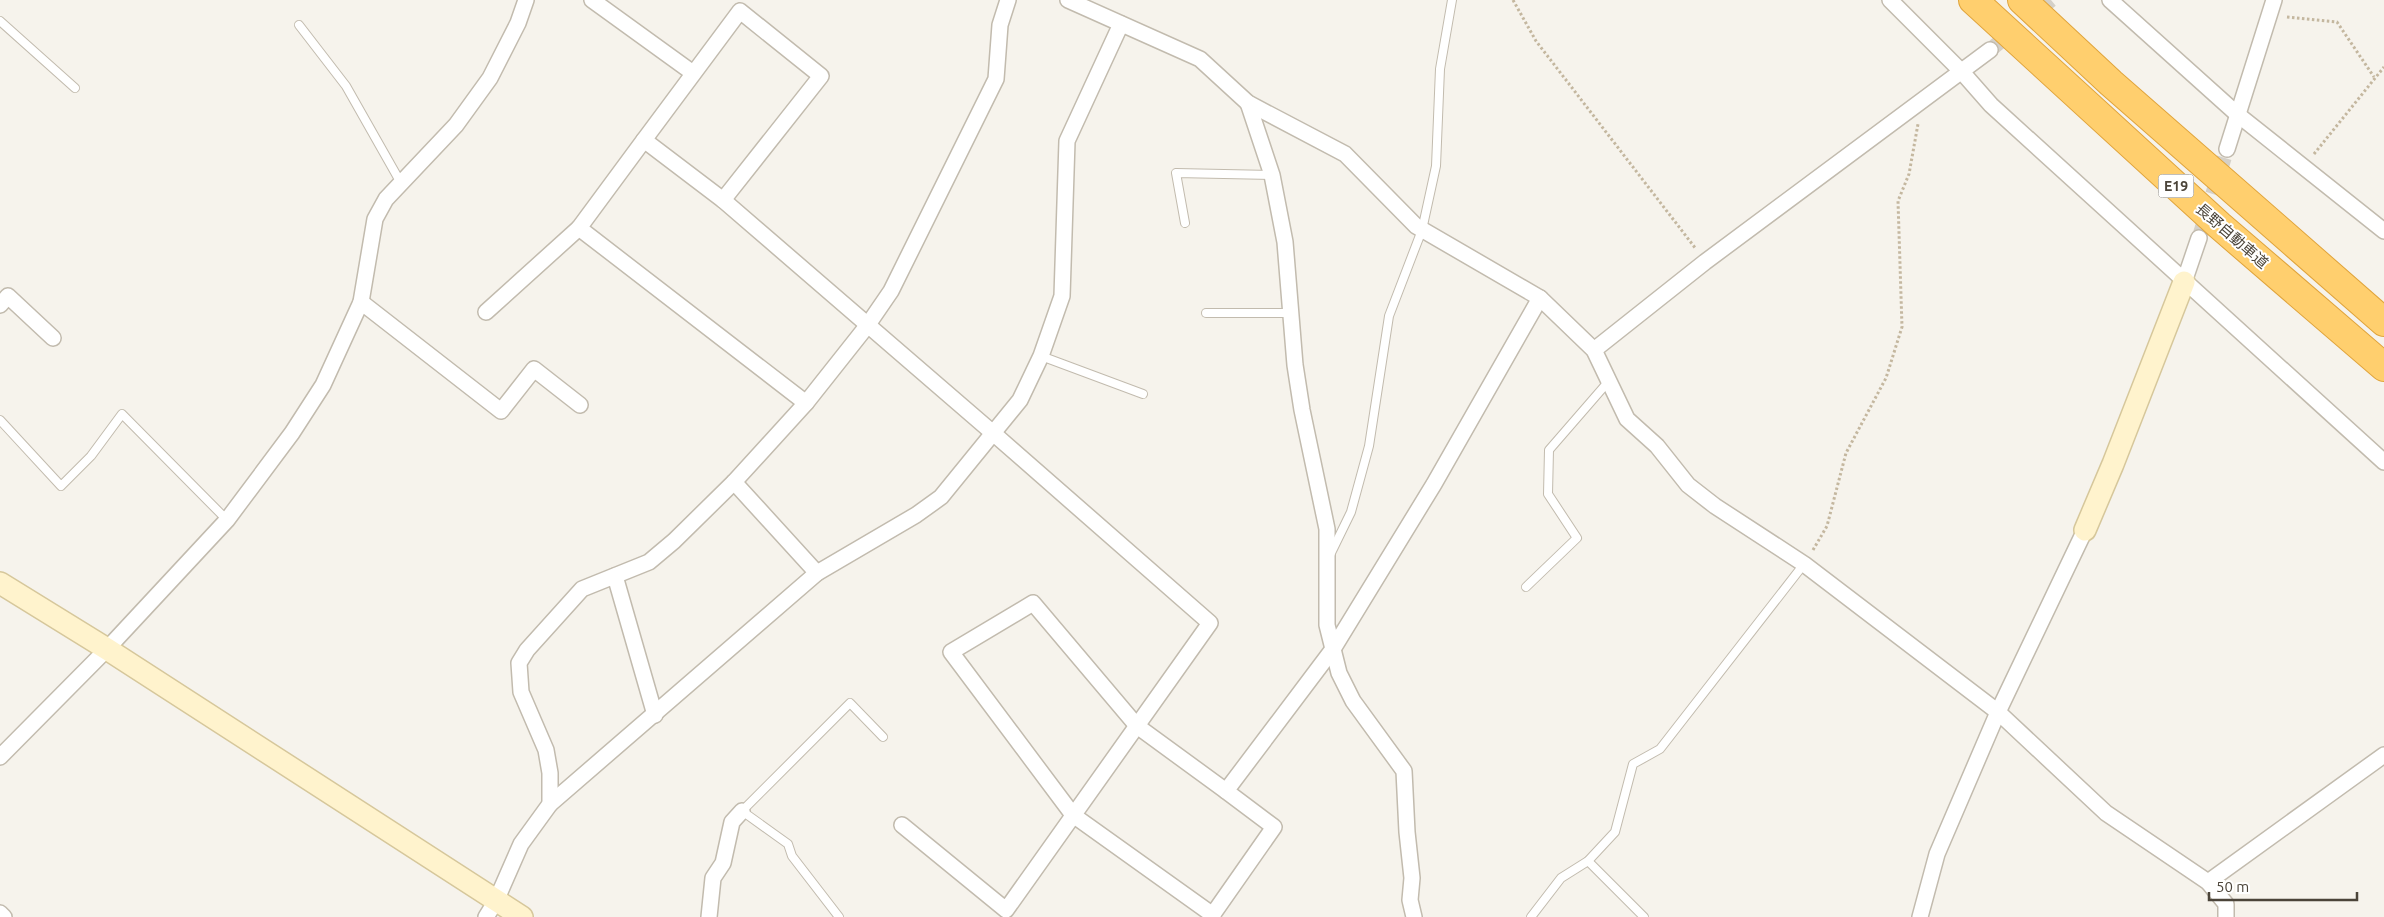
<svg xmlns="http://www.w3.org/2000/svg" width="2384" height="917" font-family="Ubuntu,'Noto Sans JP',sans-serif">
	<rect width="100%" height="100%" fill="#f6f3ec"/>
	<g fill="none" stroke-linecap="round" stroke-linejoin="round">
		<!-- street-tunnel -->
		<g stroke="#d4d0c8" stroke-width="15" stroke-dasharray="15 8" stroke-linecap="butt">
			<path d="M1990 50 2051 0"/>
			<path d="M2199 238 2227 149"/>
		</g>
		<!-- lane casing -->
		<g stroke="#c2bbae" stroke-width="10">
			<g id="lane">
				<path d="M0 21 75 88"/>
				<path d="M299 25 346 86 401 183"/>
				<path d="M1185 223 1176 173 1272 175"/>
				<path d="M1206 313H1291"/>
				<path d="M1041 356 1143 394"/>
				<path d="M0 420 61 486 91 456 122 414 227 520"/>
				<path d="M1330 555 1351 512 1369 446 1389 316 1422 230 1436 166 1440 69 1452 0"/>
				<path d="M1526 587 1577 538 1548 494 1549 450 1608 382"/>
				<path d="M1588 861 1644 917"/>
				<path d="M839 917 792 856 788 844 742 811 850 703 883 737"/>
				<path d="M1531 917 1561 878 1588 861 1615 832 1633 764 1660 749 1804 564"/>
			</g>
		</g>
		<!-- street casing -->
		<g stroke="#c2bbae" stroke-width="18">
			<g id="street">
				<path d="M592 0 693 73"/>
				<path d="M1068 0 1200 59 1248 103 1345 154 1416 226 1540 298 1594 350 1627 419 1657 446 1688 485 1715 506 1804 564 1998 712 2106 813 2208 882 2226 904V917"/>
				<path d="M1890 0 1962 72 1991 105 2384 462"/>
				<path d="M2110 0 2237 114 2384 231"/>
				<path d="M1248 103 1272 175 1285 242 1295 365 1302 410 1327 529V625L1339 673 1353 701 1404 771 1407 832 1412 878 1410 900 1414 917"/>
				<path d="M644 140 740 11 821 76 723 200"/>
				<path d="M2227 149 2274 0"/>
				<path d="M2184 282 2199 238"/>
				<path d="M361 302 501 411 534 369 580 405"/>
				<path d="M0 305 8 296 53 338"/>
				<path d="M486 312 579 228"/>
				<path d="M1594 350 1705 262 1990 50"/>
				<path d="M806 403 579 228 644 140 723 200 993 433 1210 623 1006 910 902 825"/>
				<path d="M734 482 817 573"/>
				<path d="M615 576 655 715"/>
				<path d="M0 757 107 649 227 520 292 433 323 385 361 302 375 219 386 199 456 125 490 78 518 23 526 0"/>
				<path d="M550 804 817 573 916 515 941 497 1020 400 1041 356 1062 296 1067 141 1121 24"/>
				<path d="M2208 882 2384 755"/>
				<path d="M0 913 4 917"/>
				<path d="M1213 915 1073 815 951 652 1033 603 1137 726 1226 791"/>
				<path d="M486 917 496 901 521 844 550 804V773L546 750 521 692 519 663 527 650 582 589 649 562 674 541 734 482 806 403 867 326 891 291 996 79 1000 25 1008 0"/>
				<path d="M709 917 713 878 723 863 732 822 742 811"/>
				<path d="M1211 917 1274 827 1226 791 1333 649 1434 484 1540 298"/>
				<path d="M1920 917 1937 854 1998 712 2085 530"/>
			</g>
		</g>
		<!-- secondary casing -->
		<g stroke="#d6c79b" stroke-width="24">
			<g id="secondary">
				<path d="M2085 530 2113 464 2184 282"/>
				<path d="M0 583 107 649 522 917"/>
			</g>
		</g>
		<!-- highway casing -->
		<g stroke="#e0a43c" stroke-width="30">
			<g id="highway">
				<path d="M1973 0 2219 225 2384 367"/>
				<path d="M2022 0 2111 83 2384 322"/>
			</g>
		</g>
		<!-- path -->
		<g stroke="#c4b79f" stroke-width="3" stroke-dasharray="2.5 2.5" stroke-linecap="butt">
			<path d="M1513 0 1536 41 1696 249"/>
			<path d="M2287 17 2337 22 2374 77"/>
			<path d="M2314 154 2384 67"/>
			<path d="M1813 550 1827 526 1846 453 1886 378 1902 327 1898 201 1909 174 1918 124"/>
		</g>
		<!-- lane -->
		<use href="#lane" stroke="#fff" stroke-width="8"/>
		<!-- street -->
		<use href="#street" stroke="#fff" stroke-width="15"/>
		<!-- secondary -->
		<use href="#secondary" stroke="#fff3cd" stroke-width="21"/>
		<!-- highway -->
		<use href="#highway" stroke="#ffcf6e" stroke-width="28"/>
	</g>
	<g text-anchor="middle" stroke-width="4" stroke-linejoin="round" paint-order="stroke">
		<!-- shield labels -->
		<rect fill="#fff" stroke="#817c74" stroke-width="1" x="2158.5" y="174.5" width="35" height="23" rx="4"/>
		<g font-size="14" font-weight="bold" fill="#4b4439">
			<text x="2176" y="191">E19</text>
		</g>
		<!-- street labels -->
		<g font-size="15" fill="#4b4439" stroke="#fff">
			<text transform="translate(2232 236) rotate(41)" y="5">長野自動車道</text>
		</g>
	</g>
	<!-- scale -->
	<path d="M2209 892v8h148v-8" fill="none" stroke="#4b4439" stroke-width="2.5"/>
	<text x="2216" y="892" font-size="15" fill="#4b4439" stroke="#ffffff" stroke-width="4" paint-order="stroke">50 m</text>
</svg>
